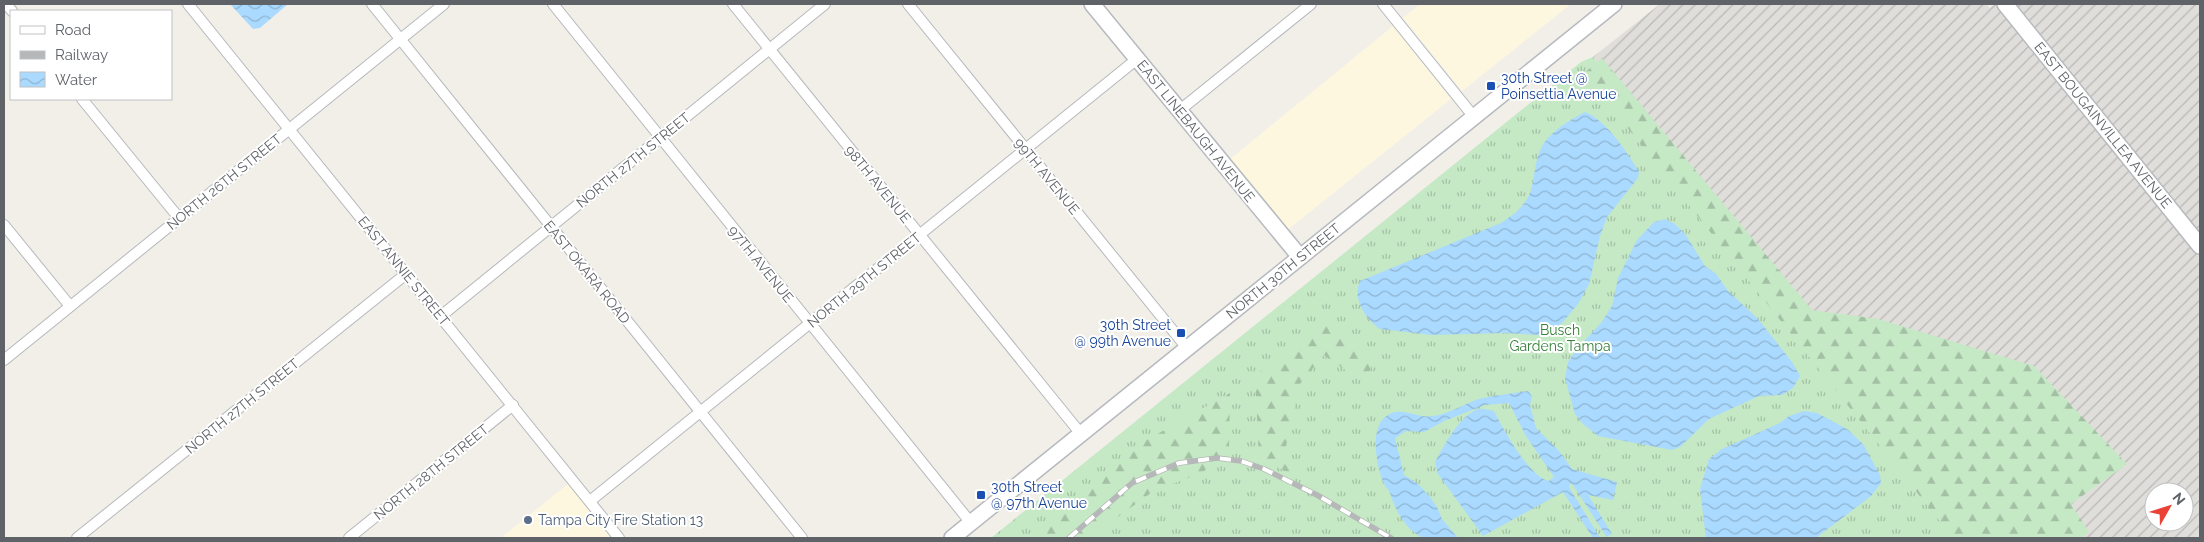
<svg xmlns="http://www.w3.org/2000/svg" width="2204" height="542" font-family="Raleway,sans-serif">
	<defs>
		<pattern id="industrial-furrows" width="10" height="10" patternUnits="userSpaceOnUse" patternTransform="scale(1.25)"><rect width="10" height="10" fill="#e0deda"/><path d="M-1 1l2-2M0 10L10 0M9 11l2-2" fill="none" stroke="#b9b8b5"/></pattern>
		<pattern id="grass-tufts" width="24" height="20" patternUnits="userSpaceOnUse" patternTransform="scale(1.25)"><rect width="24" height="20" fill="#c5e8c5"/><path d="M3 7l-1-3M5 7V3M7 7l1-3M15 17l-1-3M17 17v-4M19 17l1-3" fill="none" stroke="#a3c0a4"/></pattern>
		<pattern id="forest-firs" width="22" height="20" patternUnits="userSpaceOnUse" patternTransform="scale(1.25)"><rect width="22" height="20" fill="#c5e8c5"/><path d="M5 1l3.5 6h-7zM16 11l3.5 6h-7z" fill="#a3c0a4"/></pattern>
		<pattern id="water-waves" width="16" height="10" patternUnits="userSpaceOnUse" patternTransform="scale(1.25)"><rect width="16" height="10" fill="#aadaff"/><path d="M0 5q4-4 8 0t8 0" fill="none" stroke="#8eb4d2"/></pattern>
	</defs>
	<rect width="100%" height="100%" fill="#f1efe8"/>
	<!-- commercial -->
	<g fill="#fef7e0">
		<path d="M1420 4H1571L1462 91 1403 18Z"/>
		<path d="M1393 26 1451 99 1286 231 1229 160Z"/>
		<path d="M568 484 611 538H501Z"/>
	</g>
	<!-- industrial -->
	<path fill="url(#industrial-furrows)" fill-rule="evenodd" d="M1660 4H1986L1990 8 1995 4H2200V538H1982L1593 57ZM2154 492H2184V522H2154Z"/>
	<!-- grass -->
	<path fill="url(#grass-tufts)" d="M1593 57 1982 538H991L1581 62Z"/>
	<!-- forest -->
	<g fill="url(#forest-firs)">
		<path d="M1602 58 1812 310 1878 319 2034 366 2127 464 2071 504 2089 532 2081 538H1953L1584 73Z"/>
		<path d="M1333 319 1375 359 1364 383 1324 355 1299 385 1284 456 1292 469 1290 473 1259 459 1255 375Z"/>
		<path d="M1230 393 1229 448 1202 473 1155 490 1089 538H1030L1145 441Z"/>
	</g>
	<!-- water -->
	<g fill="url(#water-waves)">
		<path d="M230 4H288L260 28 253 29Z"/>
		<path d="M1585 112C1606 120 1627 152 1639 172L1638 178 1607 217 1600 236 1589 284 1578 304 1562 323 1551 330 1538 335 1504 333 1432 335 1380 329C1365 318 1352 299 1360 281L1501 223C1512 216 1523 208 1529 195 1536 180 1533 160 1544 143 1554 129 1570 120 1585 112Z"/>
		<path d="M1665 219 1675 224 1685 234 1705 266 1716 274 1728 291 1758 319 1792 362 1800 376 1793 388 1782 395 1759 396 1709 419 1680 447 1672 450 1598 436 1583 424 1575 414 1565 378 1568 362 1577 349 1601 323 1612 306 1618 278 1637 240 1654 222Z"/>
		<path d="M1528 391 1532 396 1530 405 1536 428 1559 451 1572 469 1617 482 1613 500 1588 495 1612 534 1603 538 1606 536 1573 485 1569 483V487L1600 538H1593L1563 492 1483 536 1438 474 1435 462C1444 446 1459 416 1478 409 1483 408 1489 410 1494 411 1503 429 1530 478 1549 481L1554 477 1526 436 1509 403 1485 405 1444 421 1424 432 1406 431 1395 438 1404 475 1418 484 1430 497 1437 507 1442 519 1458 538C1448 538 1432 541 1424 538 1406 531 1395 510 1390 493 1389 490 1386 488 1384 484 1377 468 1370 433 1383 419 1399 403 1415 419 1433 416 1449 414 1464 404 1479 399 1495 395 1512 394 1528 391Z"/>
		<path d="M1804 411 1817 413 1847 429 1863 444 1880 475 1881 483 1871 496 1816 538H1706L1700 489 1709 459 1722 449 1780 423 1789 416Z"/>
	</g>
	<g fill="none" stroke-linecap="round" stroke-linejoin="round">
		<!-- street casing -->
		<g stroke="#b5b8bc" stroke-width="12">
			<g id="street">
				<path d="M6 4 12 11"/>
				<path d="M188 4 619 538"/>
				<path d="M372 4 802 538"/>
				<path d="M553 4 971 523"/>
				<path d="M733 4 1081 434"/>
				<path d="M908 4 1187 348"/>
				<path d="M1383 4 1474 117"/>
				<path d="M82 99 179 218"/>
				<path d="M1180 110 1311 4"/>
				<path d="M4 225 70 306"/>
				<path d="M441 316 825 4"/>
				<path d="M4 360 444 4"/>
				<path d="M590 501 1137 59"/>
				<path d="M77 538 406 274"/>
				<path d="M349 538 513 405"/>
			</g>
		</g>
		<!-- secondary casing -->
		<g stroke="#b6babf" stroke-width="18">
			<g id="secondary">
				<path d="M1092 4 1300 257"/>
				<path d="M2005 4 2200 246"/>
				<path d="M952 538 1614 4"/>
			</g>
		</g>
		<!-- street -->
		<use href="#street" stroke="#fff" stroke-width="10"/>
		<!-- secondary -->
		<use href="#secondary" stroke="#fff" stroke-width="15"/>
		<!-- rail casing -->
		<g stroke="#b6b7b8" stroke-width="5.5">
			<path id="rail" d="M1069 538 1132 483 1179 463 1217 458 1241 461 1264 469 1317 495 1391 538"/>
		</g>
		<!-- rail -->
		<use href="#rail" stroke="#fff" stroke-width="4" stroke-dasharray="11" stroke-linecap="butt"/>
	</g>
	<!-- markers -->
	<g fill="#1a4fb4" stroke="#fff" stroke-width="2">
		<rect x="1486" y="81" width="10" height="10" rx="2.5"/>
		<rect x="1176" y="328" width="10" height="10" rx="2.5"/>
		<rect x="976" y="490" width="10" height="10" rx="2.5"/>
	</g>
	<circle fill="#5c6f8a" stroke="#fff" stroke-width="2" cx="528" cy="520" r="5"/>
	<g text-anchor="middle" stroke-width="4" stroke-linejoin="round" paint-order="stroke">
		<!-- transit labels -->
		<g font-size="14" fill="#164399" stroke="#fff" text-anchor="start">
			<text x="1501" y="83">30th Street @<tspan x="1501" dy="16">Poinsettia Avenue</tspan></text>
			<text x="1171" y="330" text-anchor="end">30th Street<tspan x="1171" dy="16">@ 99th Avenue</tspan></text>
			<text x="991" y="492">30th Street<tspan x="991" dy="16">@ 97th Avenue</tspan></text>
		</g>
		<!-- street labels -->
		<g font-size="14" fill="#5f6368" stroke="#fff">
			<text transform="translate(2103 125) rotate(51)" y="5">EAST BOUGAINVILLEA AVENUE</text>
			<text transform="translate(1196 131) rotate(51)" y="5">EAST LINEBAUGH AVENUE</text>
			<text transform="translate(633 160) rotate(-39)" y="5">NORTH 27TH STREET</text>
			<text transform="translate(1047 176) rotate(51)" y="5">99TH AVENUE</text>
			<text transform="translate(224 182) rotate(-39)" y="5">NORTH 26TH STREET</text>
			<text transform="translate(878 184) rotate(51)" y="5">98TH AVENUE</text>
			<text transform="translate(761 264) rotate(51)" y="5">97TH AVENUE</text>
			<text transform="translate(404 271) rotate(51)" y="5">EAST ANNIE STREET</text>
			<text transform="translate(1283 271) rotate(-39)" y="5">NORTH 30TH STREET</text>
			<text transform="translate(587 272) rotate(51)" y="5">EAST OKARA ROAD</text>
			<text transform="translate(864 280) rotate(-39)" y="5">NORTH 29TH STREET</text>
			<text transform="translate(242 406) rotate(-39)" y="5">NORTH 27TH STREET</text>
			<text transform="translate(431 472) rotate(-39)" y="5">NORTH 28TH STREET</text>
		</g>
		<!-- park labels -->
		<g font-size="14" fill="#348238" stroke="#fff">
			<text x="1560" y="335">Busch<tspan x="1560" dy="16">Gardens Tampa</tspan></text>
		</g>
		<!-- service labels -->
		<g font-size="14" fill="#4e5e75" stroke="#fff" text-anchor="start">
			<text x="538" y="525">Tampa City Fire Station 13</text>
		</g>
	</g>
	<!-- border -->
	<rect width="2204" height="542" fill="none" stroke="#5f6368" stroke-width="10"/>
	<!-- legend -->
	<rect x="10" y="10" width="162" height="90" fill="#ffffff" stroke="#bfc1c3"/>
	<rect x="20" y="26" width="25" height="8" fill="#ffffff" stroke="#bfc1c3"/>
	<text x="55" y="35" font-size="15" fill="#5f6368">Road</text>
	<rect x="20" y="51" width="25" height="8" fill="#b6b7b8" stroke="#bfc1c3"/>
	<text x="55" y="60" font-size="15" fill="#5f6368">Railway</text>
	<rect x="20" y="72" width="25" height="15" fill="url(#water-waves)" stroke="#bfc1c3"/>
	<text x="55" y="85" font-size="15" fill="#5f6368">Water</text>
	<!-- north arrow -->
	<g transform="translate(2169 507) rotate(51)"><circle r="24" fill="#ffffff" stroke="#bfc1c3"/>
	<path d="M0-4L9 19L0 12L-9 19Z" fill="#ea4335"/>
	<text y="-8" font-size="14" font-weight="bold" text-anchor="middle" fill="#5f6368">N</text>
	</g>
</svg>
